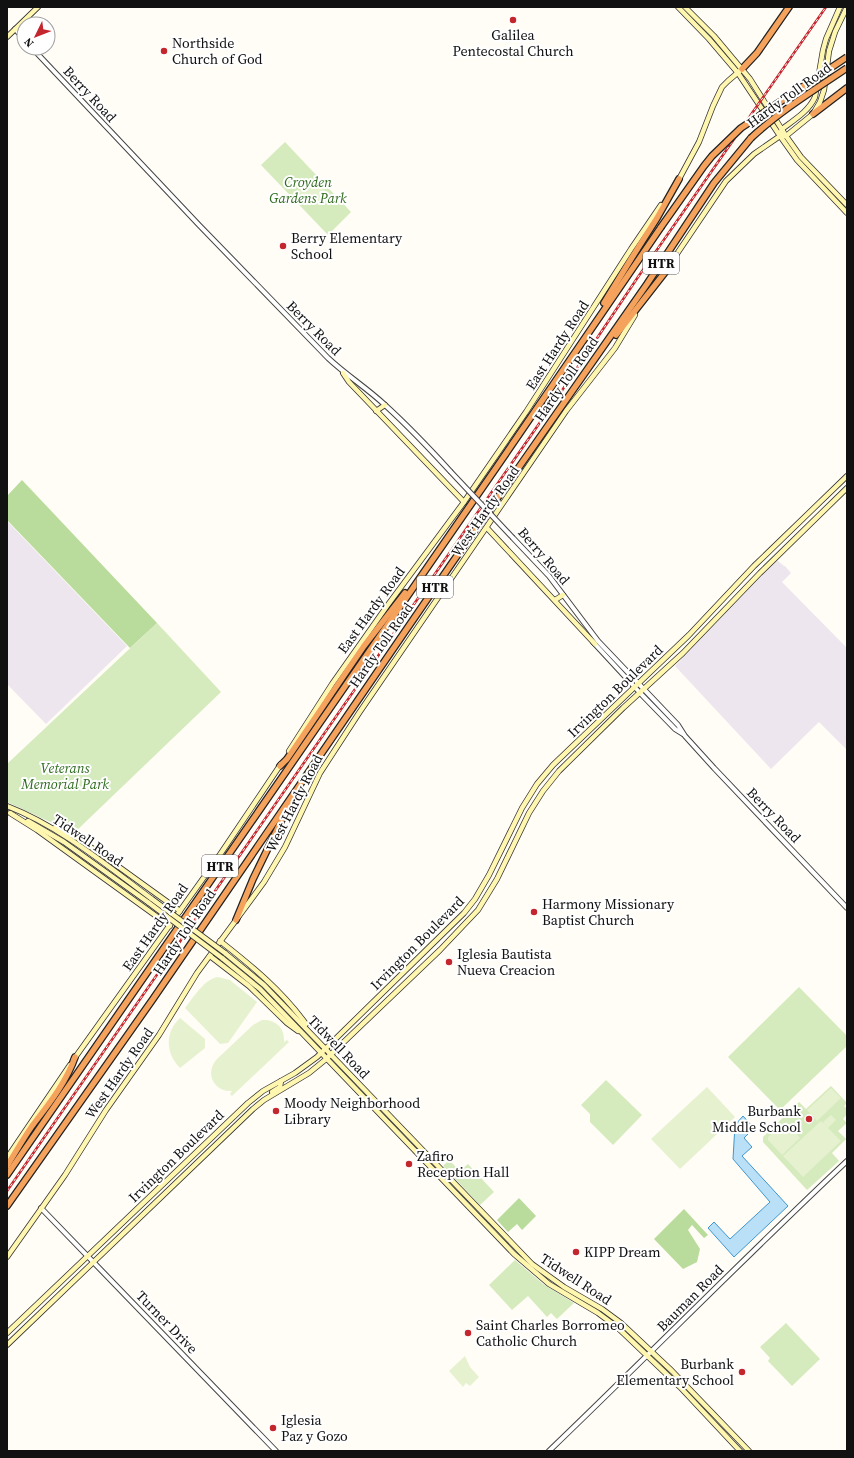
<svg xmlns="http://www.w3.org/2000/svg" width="854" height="1458" font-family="'Source Serif 4',serif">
	<rect width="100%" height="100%" fill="#fffdf5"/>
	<!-- industrial -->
	<g fill="#eee6ef">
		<path d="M7 521 127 646 46 724 7 684Z"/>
		<path d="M777 560 784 566H785L791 573 782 582 847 648V750L819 722 771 769 675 666Z"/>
	</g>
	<!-- green -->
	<g fill="#d5ebbd">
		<path d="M285 142 351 212 328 235 261 165Z"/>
		<path d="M157 623 221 692 74 833 7 802V764Z"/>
		<path d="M799 987 847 1036V1046L780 1110 728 1057Z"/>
		<path d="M606 1080 642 1115 613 1145 590 1122V1114L581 1105Z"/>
		<path d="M831 1086 847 1103 844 1106 847 1109V1114L843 1119 847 1123 838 1131 846 1139 832 1153 839 1161 807 1190 763 1142V1137L799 1102 806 1109Z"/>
		<path d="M449 1160 460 1171 468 1164 494 1192 480 1205 443 1166Z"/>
		<path d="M515 1260 543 1284 574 1303 557 1319 551 1313 547 1317 528 1296 512 1310 489 1285Z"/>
		<path d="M786 1323 820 1359 792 1386 768 1361 770 1358 760 1347Z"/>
	</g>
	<!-- forest -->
	<g fill="#b9dc9c">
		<path d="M22 480 157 623 130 648 7 520V496Z"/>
		<path d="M519 1198 536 1216 522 1230 517 1224 508 1232 497 1220Z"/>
		<path d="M684 1209 708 1235 704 1238 692 1225 688 1230 700 1249 697 1262 683 1269 654 1239Z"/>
	</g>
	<!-- pitch -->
	<g fill="#e6f2cf">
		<path d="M311 179H315L328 194 323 204 304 202 299 189Z"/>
		<path d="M218 977 230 980 257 1002 228 1043 220 1044 185 1008C194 997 204 979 218 977Z"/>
		<path d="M180 1018 205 1039V1048L180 1068C165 1053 165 1032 180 1018Z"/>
		<path d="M262 1020C276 1019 285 1028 284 1042L287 1040 289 1042 232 1096 230 1094 232 1091C214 1092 204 1073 217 1059L253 1025Z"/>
		<path d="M707 1087 735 1117 680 1169 651 1139Z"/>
		<path d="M831 1088 841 1098 817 1121 807 1110Z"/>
		<path d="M831 1115 836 1120 828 1128 841 1141 803 1177 783 1156 821 1121 825 1125 823 1122Z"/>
		<path d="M786 1122 800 1138 782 1155 768 1140V1137Z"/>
		<path d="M465 1356 470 1367 479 1377 470 1386 466 1383 463 1387 449 1371Z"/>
	</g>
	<!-- water -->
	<path fill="#b9e0f7" stroke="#3f96cf" d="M743 1116 754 1128 744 1138 752 1147 742 1156 788 1206 734 1257 708 1228 714 1222 730 1239 770 1202 733 1159 735 1125Z"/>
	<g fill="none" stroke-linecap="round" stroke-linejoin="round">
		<!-- tertiary casing -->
		<g stroke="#444" stroke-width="6">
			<g id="tertiary">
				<path d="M15 29 24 39"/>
				<path d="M32 48 199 225 328 358C346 375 367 388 385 405 408 426 429 448 450 471"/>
				<path d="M513 538 549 576 598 641 678 725 685 736 714 768 847 908"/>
				<path d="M593 642 642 695 675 729 683 734"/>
				<path d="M41 1208 276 1451"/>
				<path d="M549 1451C649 1355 746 1256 847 1161"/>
			</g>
		</g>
		<!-- secondary casing -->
		<g stroke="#333" stroke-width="6">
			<g id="secondary">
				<path d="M678 7 709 39 738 73 780 136 797 160 847 213"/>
				<path d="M685 7 714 36 750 79 786 136 801 157 847 205"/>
				<path d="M7 37 38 7"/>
				<path d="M781 132 782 129C794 120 809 111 815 97L823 50 826 39 840 7"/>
				<path d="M678 181 699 142 713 106 722 87 728 81 742 69"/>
				<path d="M664 273 726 181 754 154 780 136H786L813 114 820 102 824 90 829 51 835 32 847 7"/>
				<path d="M343 373 349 382 464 502"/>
				<path d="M376 411 385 405"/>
				<path d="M487 528 595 644"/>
				<path d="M555 600 563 595"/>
				<path d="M289 751 332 684 387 606 464 502 526 412 631 249 661 205"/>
				<path d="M7 806C61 827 106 865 152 899"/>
				<path d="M10 813 37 830 170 926"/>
				<path d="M28 821 64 842 149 903"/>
				<path d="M55 828 77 838 101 854 180 911"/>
				<path d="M220 941C252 966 282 991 306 1024"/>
				<path d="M225 953 264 985 532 1264 564 1287 602 1309 621 1323 672 1371 749 1451"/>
				<path d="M210 956 249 986 287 1023 298 1031"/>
				<path d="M222 958 260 989 514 1254 549 1284 598 1313 617 1327 680 1387 740 1451"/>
				<path d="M74 1059 217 859 281 764"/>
				<path d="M272 1092 280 1087 281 1081"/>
				<path d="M7 1158 70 1065"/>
				<path d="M7 1257 65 1175 106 1110 159 1035 197 973 264 882 285 847 320 773 359 713 566 411 615 348 635 315"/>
				<path d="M7 1333 248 1103 263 1091 295 1073 317 1057 464 913 475 899 489 875 522 808 537 784 553 765 689 635 754 566 847 476"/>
				<path d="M7 1345 253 1109 264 1100 309 1073 325 1060 440 950 478 910 497 879 529 813 543 791 559 771 623 708 683 653 760 573 847 488"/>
			</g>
		</g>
		<!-- motorway casing -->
		<g stroke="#222" stroke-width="8">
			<g id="motorway">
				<path d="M742 69 757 53 789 7"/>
				<path d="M813 114 847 88"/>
				<path d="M604 303 631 259 657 218 679 179"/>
				<path d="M616 335 666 271"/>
				<path d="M280 766 287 759 364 646 405 593"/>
				<path d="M236 920 253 879 290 803"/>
				<path d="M7 1166C15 1153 23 1139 32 1126 48 1105 66 1083 75 1057"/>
				<path d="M7 1175 496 468 661 227"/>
				<path d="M7 1206 153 999 452 563 647 284 714 183 751 138"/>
			</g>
		</g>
		<!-- tertiary -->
		<use href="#tertiary" stroke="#fff" stroke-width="4"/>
		<!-- secondary -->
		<use href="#secondary" stroke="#fff6b0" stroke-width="4.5"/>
		<!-- motorway -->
		<use href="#motorway" stroke="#f5a25d" stroke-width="5.5"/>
		<!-- rail casing -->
		<g stroke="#c4262e" stroke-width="2.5">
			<path id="rail" d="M7 1191 559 395 638 277 826 7"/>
		</g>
		<!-- rail -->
		<use href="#rail" stroke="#fff" stroke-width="1" stroke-dasharray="3" stroke-linecap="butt"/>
		<!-- tertiary-bridge casing -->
		<g stroke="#444" stroke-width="6" stroke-linecap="butt">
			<path id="tertiary-bridge" d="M450 471 513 538"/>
		</g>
		<!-- secondary-bridge casing -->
		<g stroke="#333" stroke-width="6" stroke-linecap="butt">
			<g id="secondary-bridge">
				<path d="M152 899 225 953"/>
				<path d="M149 903 222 958"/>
			</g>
		</g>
		<!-- motorway-bridge casing -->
		<g stroke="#222" stroke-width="8" stroke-linecap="butt">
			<g id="motorway-bridge">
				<path d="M751 138C780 111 814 90 847 68"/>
				<path d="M661 227 704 166 712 156 741 128 847 57"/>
			</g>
		</g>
		<!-- tertiary-bridge -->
		<use href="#tertiary-bridge" stroke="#fff" stroke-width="4"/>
		<!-- secondary-bridge -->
		<use href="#secondary-bridge" stroke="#fff6b0" stroke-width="4.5"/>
		<!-- motorway-bridge -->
		<use href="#motorway-bridge" stroke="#f5a25d" stroke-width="5.5"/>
	</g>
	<!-- markers -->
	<g fill="#c4262e" stroke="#fff" stroke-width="1.5">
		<circle cx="513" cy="20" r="4"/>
		<circle cx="164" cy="51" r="4"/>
		<circle cx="283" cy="246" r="4"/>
		<circle cx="534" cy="912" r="4"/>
		<circle cx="449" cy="962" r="4"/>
		<circle cx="276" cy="1111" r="4"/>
		<circle cx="809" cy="1119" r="4"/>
		<circle cx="409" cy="1164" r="4"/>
		<circle cx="576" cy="1252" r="4"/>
		<circle cx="468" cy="1333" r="4"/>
		<circle cx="742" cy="1372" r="4"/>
		<circle cx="273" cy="1428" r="4"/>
	</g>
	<g text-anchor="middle" stroke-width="4" stroke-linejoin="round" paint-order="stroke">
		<!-- shield labels -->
		<g fill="#fff" stroke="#585858" stroke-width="1">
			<rect x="643" y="252" width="36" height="22" rx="3"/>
			<rect x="417" y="576" width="36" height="22" rx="3"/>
			<rect x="202" y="855" width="36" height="22" rx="3"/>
		</g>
		<g font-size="13" font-weight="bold" fill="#111">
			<text x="661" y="268">HTR</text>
			<text x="435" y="592">HTR</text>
			<text x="220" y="871">HTR</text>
		</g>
		<!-- poi labels -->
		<g font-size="14" fill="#111" stroke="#fff" text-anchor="start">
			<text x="513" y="40" text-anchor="middle">Galilea<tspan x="513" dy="16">Pentecostal Church</tspan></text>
			<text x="172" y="48">Northside<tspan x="172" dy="16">Church of God</tspan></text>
			<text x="291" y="243">Berry Elementary<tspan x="291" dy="16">School</tspan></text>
			<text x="542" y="909">Harmony Missionary<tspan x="542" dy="16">Baptist Church</tspan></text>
			<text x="457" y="959">Iglesia Bautista<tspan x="457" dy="16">Nueva Creacion</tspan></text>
			<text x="284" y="1108">Moody Neighborhood<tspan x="284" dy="16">Library</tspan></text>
			<text x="801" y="1116" text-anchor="end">Burbank<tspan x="801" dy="16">Middle School</tspan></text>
			<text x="417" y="1161">Zafiro<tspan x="417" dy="16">Reception Hall</tspan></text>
			<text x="584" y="1257">KIPP Dream</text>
			<text x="476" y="1330">Saint Charles Borromeo<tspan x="476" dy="16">Catholic Church</tspan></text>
			<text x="734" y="1369" text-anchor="end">Burbank<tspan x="734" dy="16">Elementary School</tspan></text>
			<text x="281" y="1425">Iglesia<tspan x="281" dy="16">Paz y Gozo</tspan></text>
		</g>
		<!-- street labels -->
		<g font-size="14" fill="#111" stroke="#fff">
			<text transform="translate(90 94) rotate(47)" y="5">Berry Road</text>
			<text transform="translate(789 95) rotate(-36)" y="5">Hardy Toll Road</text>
			<text transform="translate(314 328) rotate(45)" y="5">Berry Road</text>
			<text transform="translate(557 345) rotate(-57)" y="5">East Hardy Road</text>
			<text transform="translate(566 379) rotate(-55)" y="5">Hardy Toll Road</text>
			<text transform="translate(485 511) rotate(-55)" y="5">West Hardy Road</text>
			<text transform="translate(544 556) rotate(49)" y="5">Berry Road</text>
			<text transform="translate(371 610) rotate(-54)" y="5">East Hardy Road</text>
			<text transform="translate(381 645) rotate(-55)" y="5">Hardy Toll Road</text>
			<text transform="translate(615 691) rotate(-44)" y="5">Irvington Boulevard</text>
			<text transform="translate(294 803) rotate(-63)" y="5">West Hardy Road</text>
			<text transform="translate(774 815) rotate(46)" y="5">Berry Road</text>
			<text transform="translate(88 840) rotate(34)" y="5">Tidwell Road</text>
			<text transform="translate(155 927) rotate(-55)" y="5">East Hardy Road</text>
			<text transform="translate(184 932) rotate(-56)" y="5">Hardy Toll Road</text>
			<text transform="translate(417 943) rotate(-45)" y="5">Irvington Boulevard</text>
			<text transform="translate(339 1047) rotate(46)" y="5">Tidwell Road</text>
			<text transform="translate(119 1073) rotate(-55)" y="5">West Hardy Road</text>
			<text transform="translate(176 1156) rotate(-44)" y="5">Irvington Boulevard</text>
			<text transform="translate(576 1279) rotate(33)" y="5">Tidwell Road</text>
			<text transform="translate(690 1298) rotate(-45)" y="5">Bauman Road</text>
			<text transform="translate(167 1322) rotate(46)" y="5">Turner Drive</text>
		</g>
		<!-- park labels -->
		<g font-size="14" font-style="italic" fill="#2f6b1f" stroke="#fff">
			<text x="308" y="187">Croyden<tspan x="308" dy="16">Gardens Park</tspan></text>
			<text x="65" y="773">Veterans<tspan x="65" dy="16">Memorial Park</tspan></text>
		</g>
	</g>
	<!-- border -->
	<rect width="854" height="1458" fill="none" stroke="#111111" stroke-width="16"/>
	<!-- north arrow -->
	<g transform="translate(36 36) rotate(227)"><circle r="19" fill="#ffffff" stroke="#a0a0a0"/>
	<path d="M0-3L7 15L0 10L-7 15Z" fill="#c4262e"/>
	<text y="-6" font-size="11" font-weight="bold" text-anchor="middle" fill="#111111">N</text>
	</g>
</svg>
